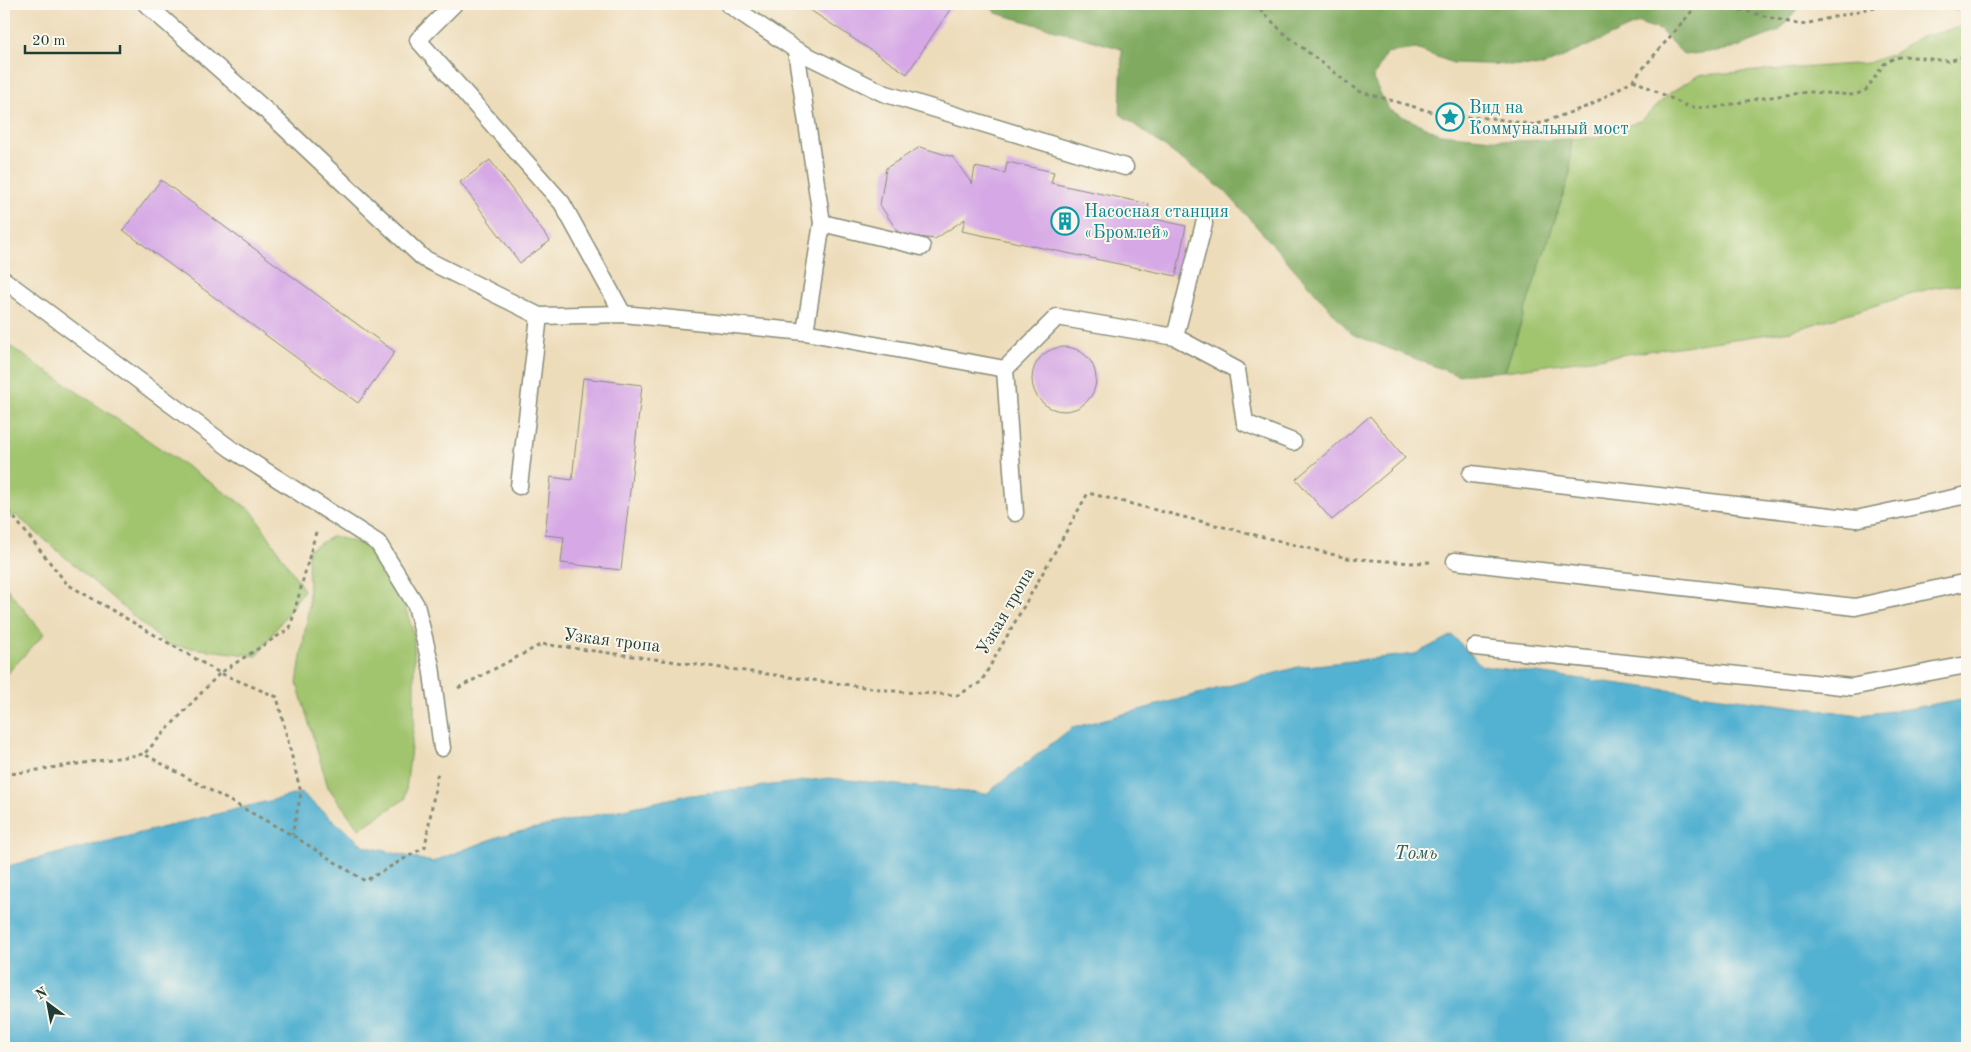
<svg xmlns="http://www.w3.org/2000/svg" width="1971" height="1052" font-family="'Old Standard TT',serif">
	<rect width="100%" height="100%" fill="#fbf7ec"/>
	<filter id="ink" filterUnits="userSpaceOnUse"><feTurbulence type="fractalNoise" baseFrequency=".02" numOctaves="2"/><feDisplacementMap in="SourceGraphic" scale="10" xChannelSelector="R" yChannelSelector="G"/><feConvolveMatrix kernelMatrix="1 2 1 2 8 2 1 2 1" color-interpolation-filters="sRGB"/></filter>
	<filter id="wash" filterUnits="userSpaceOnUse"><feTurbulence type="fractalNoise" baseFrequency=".0096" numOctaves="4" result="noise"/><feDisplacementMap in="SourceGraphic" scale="20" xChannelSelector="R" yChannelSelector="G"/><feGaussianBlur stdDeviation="1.12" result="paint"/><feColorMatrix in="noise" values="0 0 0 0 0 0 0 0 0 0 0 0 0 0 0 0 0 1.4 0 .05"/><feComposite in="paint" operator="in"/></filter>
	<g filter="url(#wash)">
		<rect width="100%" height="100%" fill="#eddcba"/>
		<!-- green -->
		<g fill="#a1c46e" stroke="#608051">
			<path d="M1967 25V283L1932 288 1791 331 1505 371 1570 174 1571 139 1595 138 1642 120 1671 92 1699 75 1868 63 1893 54 1917 38Z"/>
			<path d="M4 342 252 511 304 590 257 656 167 645 16 515 4 520Z"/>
			<path d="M333 536 364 545 397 584 414 634V722L405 799 359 829 328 787 297 683 309 605 308 550Z"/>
			<path d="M4 585 44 634 4 677Z"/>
		</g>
		<!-- forest -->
		<path fill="#80aa61" stroke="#50744a" d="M987 4H1801L1779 31 1732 49 1684 55 1660 30 1639 23 1543 66 1453 63 1416 49 1386 53 1373 79 1389 110 1440 134 1514 141 1571 139 1570 174 1505 371 1457 375 1352 334 1225 191 1120 114 1122 49 996 13Z"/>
		<!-- water -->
		<path fill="#52b1d1" stroke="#387782" d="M1452 635 1482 666 1860 715 1907 709 1967 698V1048H4V867L301 793 364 846 432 862 500 836 683 796 829 778 986 794 1072 728 1298 667 1415 654Z"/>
		<g id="blocks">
			<!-- building -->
			<g fill="#d6a8e6">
				<path d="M801 4H945L951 8 907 74Z"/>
				<path d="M920 147 953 157 972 184 975 167 1005 173 1007 162 1054 172 1051 183 1149 204 1146 217 1186 226 1176 276 962 231 965 219 935 239 900 235 880 205 886 168Z"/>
				<path d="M490 160 550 241 520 263 460 182Z"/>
				<path d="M161 180 395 352 358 403 123 230Z"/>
				<circle cx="1064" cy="379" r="32"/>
				<path d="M583 378 642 385 621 570 561 563 564 537 545 535 551 477 572 480Z"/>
				<path d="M1370 416 1405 458 1332 520 1296 479Z"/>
			</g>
		</g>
	</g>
	<g filter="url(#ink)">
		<use href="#blocks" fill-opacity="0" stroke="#868c77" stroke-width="1"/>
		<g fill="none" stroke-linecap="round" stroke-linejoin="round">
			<!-- lane casing -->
			<g stroke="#868c77" stroke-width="19">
				<g id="lane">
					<path d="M146 4 270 114 423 258 539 316 623 314 805 332 1005 369 1057 317 1175 337 1237 370 1245 423 1293 442"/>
					<path d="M454 4 418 40 562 203 623 314"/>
					<path d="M728 4 796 50 883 93 1125 167"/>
					<path d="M796 50 822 223 805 332"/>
					<path d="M822 223 922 247"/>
					<path d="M4 280 231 449 378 543 416 605 431 666 442 748"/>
					<path d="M1175 337 1204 224"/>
					<path d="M1005 369 1015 513"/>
					<path d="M1471 474 1856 519 1967 495"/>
					<path d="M519 486 539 316"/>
					<path d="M1455 561 1855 607 1967 582"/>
					<path d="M1475 647 1851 687 1967 665"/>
				</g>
			</g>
			<!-- path -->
			<g stroke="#868c77" stroke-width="3" stroke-dasharray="4 4" stroke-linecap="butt">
				<path d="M1254 4 1286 35 1358 91 1450 117 1491 118 1535 125 1591 105 1633 80 1698 4"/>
				<path d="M1716 4 1801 25 1887 4"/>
				<path d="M1914 4 1967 9"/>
				<path d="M1633 80 1689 107 1714 108 1756 99 1808 92 1855 95 1866 90 1884 64 1894 58 1905 56 1948 61 1967 56"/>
				<path d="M4 505 67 584 220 673 277 697 301 793 292 835"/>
				<path d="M316 532 290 628 220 673 144 754 292 835 365 881 425 847 438 771"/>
				<path d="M458 688 542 644 902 692 958 695 981 682 1088 493 1347 558 1411 563 1432 562"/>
				<path d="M4 775 144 754"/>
			</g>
			<!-- lane -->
			<use href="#lane" stroke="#fff" stroke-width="16"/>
		</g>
	</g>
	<!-- icons -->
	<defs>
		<g id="sight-ring" transform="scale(1.4375)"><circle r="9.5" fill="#fbf7ec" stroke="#0f9aa8" stroke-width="1.5"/><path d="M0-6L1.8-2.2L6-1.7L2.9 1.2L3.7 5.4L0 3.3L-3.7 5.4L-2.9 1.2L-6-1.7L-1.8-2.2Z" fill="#0f9aa8"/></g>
		<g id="building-ring" transform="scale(1.4375)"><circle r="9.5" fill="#fbf7ec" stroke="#0f9aa8" stroke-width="1.5"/><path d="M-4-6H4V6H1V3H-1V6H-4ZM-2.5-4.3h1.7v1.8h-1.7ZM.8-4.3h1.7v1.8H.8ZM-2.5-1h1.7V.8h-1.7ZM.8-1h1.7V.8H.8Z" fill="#0f9aa8"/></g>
	</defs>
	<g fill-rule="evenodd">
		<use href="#sight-ring" x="1450" y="117"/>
		<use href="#building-ring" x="1065" y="221"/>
	</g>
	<g text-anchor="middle" stroke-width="4" stroke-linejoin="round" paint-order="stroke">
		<!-- culture labels -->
		<g font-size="18" fill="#0d838f" stroke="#fbf7ec" text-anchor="start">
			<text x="1469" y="113">Вид на<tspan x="1469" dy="21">Коммунальный мост</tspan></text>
			<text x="1084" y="217">Насосная станция<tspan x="1084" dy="21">«Бромлей»</tspan></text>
		</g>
		<!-- street labels -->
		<g font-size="18" fill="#1f3d34" stroke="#fbf7ec">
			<text transform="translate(1005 611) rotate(-60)" y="6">Узкая тропа</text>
			<text transform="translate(612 640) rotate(7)" y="6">Узкая тропа</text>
		</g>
		<!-- water labels -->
		<g font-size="19" font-style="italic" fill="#2e6063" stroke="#fbf7ec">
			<text x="1416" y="859">Томь</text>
		</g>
	</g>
	<!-- margin -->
	<rect width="1971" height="1052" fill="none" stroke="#fbf7ec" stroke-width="20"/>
	<!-- north arrow -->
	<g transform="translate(48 1004) rotate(328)" stroke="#fbf7ec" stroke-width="4" paint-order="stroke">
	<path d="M0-4L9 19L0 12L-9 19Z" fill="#1f3d34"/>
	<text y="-8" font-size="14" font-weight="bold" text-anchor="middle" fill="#1f3d34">N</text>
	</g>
	<!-- scale -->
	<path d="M25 45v8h95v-8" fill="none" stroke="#1f3d34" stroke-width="2.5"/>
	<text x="32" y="45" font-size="15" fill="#1f3d34" stroke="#fbf7ec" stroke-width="4" paint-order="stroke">20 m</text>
</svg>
